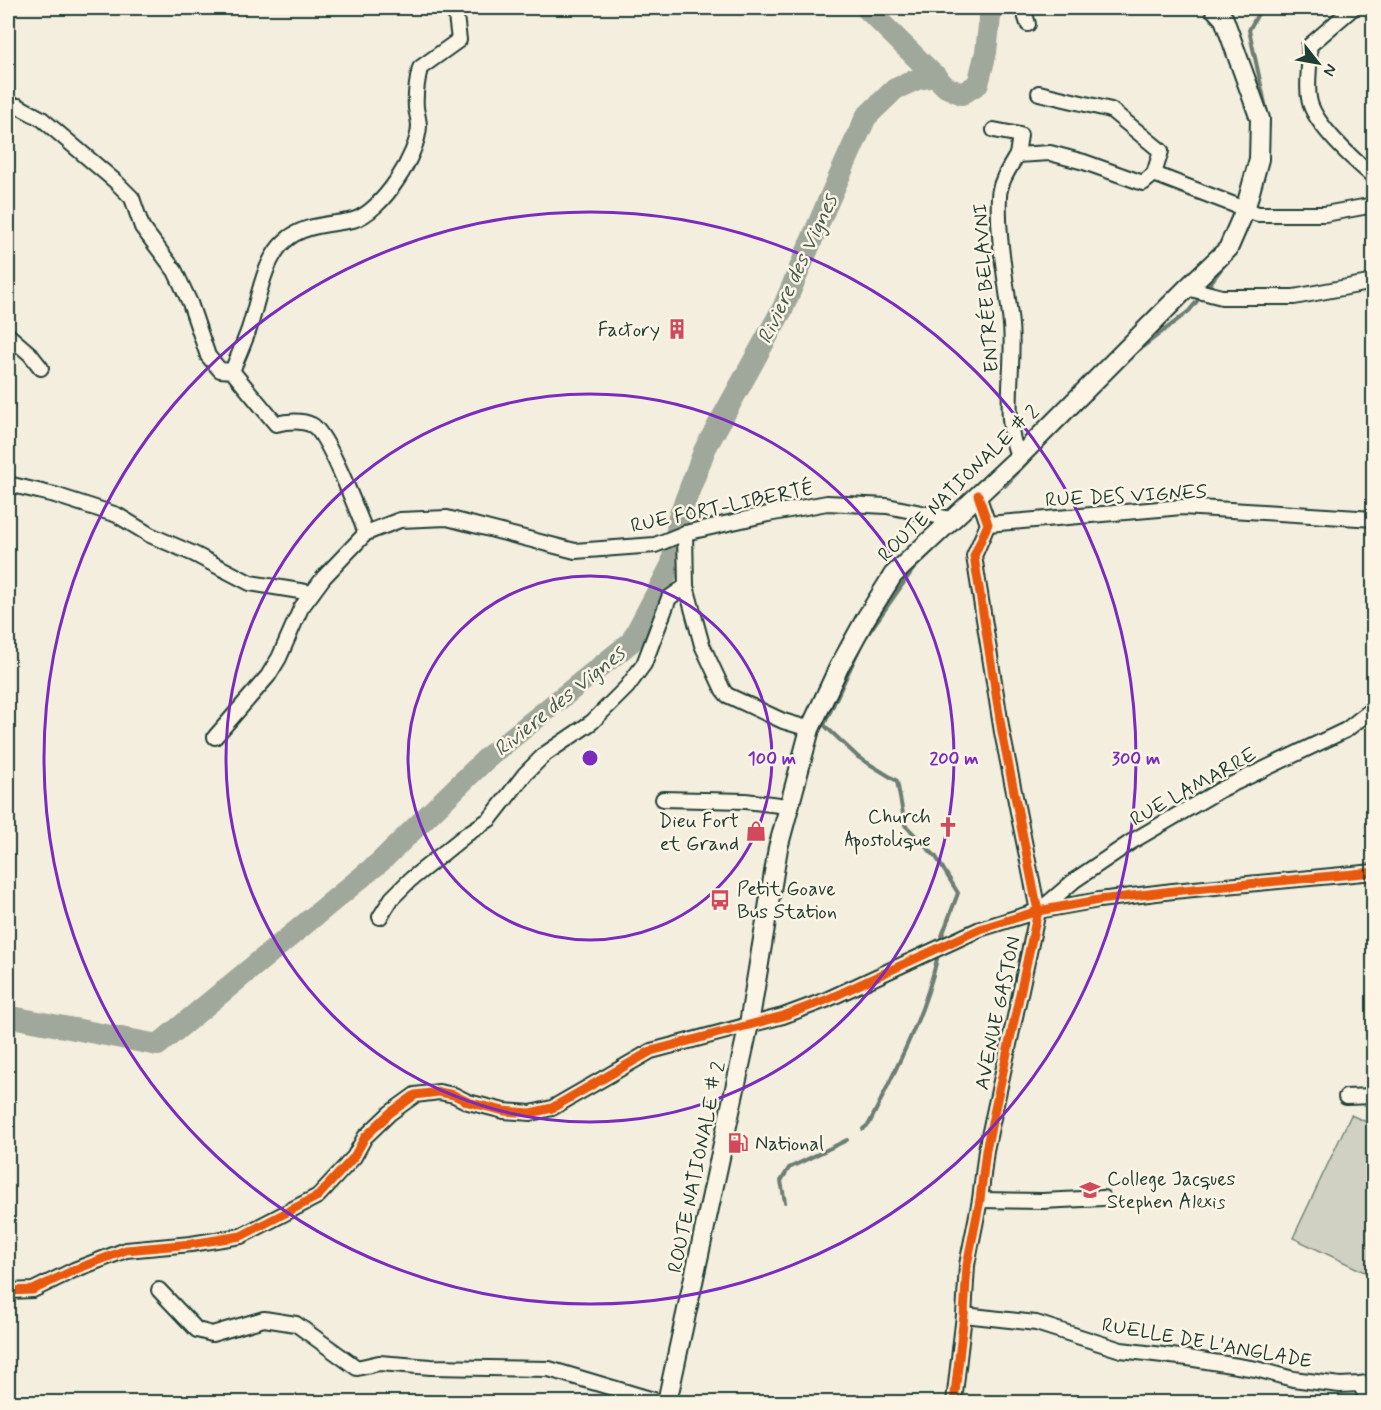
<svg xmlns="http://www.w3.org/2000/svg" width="1381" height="1410" font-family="Mynerve,sans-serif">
	<rect width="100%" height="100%" fill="#f3eede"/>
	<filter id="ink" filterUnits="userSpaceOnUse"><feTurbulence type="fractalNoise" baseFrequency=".0167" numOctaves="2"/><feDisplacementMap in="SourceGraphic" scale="12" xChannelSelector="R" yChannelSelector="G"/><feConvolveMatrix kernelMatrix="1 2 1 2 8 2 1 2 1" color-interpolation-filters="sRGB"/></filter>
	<g filter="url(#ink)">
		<!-- green -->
		<path fill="#d0d1c2" stroke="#78877b" stroke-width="1.5" d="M1351 1115 1373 1125V1276L1293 1238Z"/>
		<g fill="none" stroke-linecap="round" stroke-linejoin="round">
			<!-- stream -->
			<g stroke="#6c7d72" stroke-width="4">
				<path d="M1268 130 1269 122 1249 30 1260 10 1281 8"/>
				<path d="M1206 289 1227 261"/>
				<path d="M1131 356 1189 311 1202 295"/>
				<path d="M1005 486 1027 462"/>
				<path d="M867 635 914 568 936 547"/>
				<path d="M863 641 824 725 858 757 897 781 905 825 936 857 958 893 939 944"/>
				<path d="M863 1129 869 1124 876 1110C900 1061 925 1012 937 959"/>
				<path d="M785 1202 781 1181 789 1168 847 1140"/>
			</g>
			<!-- river -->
			<g stroke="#a0a89b" stroke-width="22">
				<path d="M866 8 946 87 962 94 978 84 986 52 991 8"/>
				<path d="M8 1020 17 1018 158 1045 380 862 488 757 631 642 672 564 679 517 705 449 783 308 826 206 866 117 895 89 918 79 936 76"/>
			</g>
			<!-- minor casing -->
			<g stroke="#1f3d34" stroke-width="18">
				<g id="minor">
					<path d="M1023 8 1028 24"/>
					<path d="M1353 8 1309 46C1311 64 1306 80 1309 98 1312 123 1355 161 1374 177"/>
					<path d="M1039 93 1111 110 1161 151 1154 174"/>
					<path d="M8 105 18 106 42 119 115 181 132 198 142 227 175 271 190 303 208 356 220 370 232 371 276 424C287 421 302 420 312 425 328 433 358 514 366 533"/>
					<path d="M994 130 1020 135 1017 155 1050 153 1084 162 1143 183 1154 174 1258 214H1325L1374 205"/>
					<path d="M1017 155C1010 167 999 183 999 197 997 240 1007 282 1011 325 1015 365 1001 422 1019 457"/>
					<path d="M1187 288 1222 297H1294L1374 282"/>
					<path d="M8 335 30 354 41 368"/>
					<path d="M232 371C238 357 244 343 249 329 258 302 263 260 285 241 303 224 331 225 353 220 382 212 418 155 419 126 419 121 417 114 416 108 415 95 417 81 420 68L459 40 455 8"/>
					<path d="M8 484 55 495 117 515 150 535 194 554 250 583 312 593"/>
					<path d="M988 524 1182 507 1374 519"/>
					<path d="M685 533 686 586 702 645 723 690 727 695 783 721 810 729"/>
					<path d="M215 737 268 676 279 658 301 608 324 577 366 533 400 520 447 518 575 551 655 545 685 533 768 514 827 503 887 506 951 519"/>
					<path d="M663 799 745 801 788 806"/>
					<path d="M1040 910 1075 880 1131 842 1220 790 1346 730 1374 708"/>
					<path d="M380 917 392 898 410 880 467 834 490 819 525 774 545 754 592 722 627 687 644 664 669 598 686 586"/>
					<path d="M1346 1097 1374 1096"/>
					<path d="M980 1200 1042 1201 1103 1198"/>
					<path d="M159 1290 197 1330 212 1334 264 1319 296 1324 357 1368 379 1363 431 1367 549 1369 660 1402"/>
					<path d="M8 1291 33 1290 74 1270 126 1250 191 1244 241 1236 318 1196 354 1157 365 1137 390 1113 415 1095 439 1092 454 1095 468 1102 504 1111 531 1113 552 1108 651 1051 783 1016 826 1000 980 929 1038 911 1099 900 1173 891 1374 872"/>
					<path d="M964 1315 1036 1323 1121 1350 1188 1358 1256 1369 1293 1379 1340 1385 1360 1384 1374 1382"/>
					<path d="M1360 1384 1369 1402"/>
					<path d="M954 1402 964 1315 967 1265 980 1200 986 1150 1038 911 1002 732 974 556 988 524 978 495"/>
				</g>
			</g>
			<!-- major casing -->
			<g stroke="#1f3d34" stroke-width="22">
				<path id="major" d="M667 1402 749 1024 778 848 810 729 839 667 866 618 893 575 1019 457 1187 288 1228 249 1245 210 1259 159 1260 119 1224 19 1214 8"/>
			</g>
			<!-- minor -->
			<use href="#minor" stroke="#fcf5e5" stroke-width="14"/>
			<!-- major -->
			<use href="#major" stroke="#fcf5e5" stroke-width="18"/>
			<!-- cycleway casing -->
			<g stroke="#fcf5e5" stroke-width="13">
				<g id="cycleway">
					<path d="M8 1291 33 1290 74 1270 126 1250 191 1244 241 1236 318 1196 354 1157 365 1137 390 1113 415 1095 439 1092 454 1095 468 1102 504 1111 531 1113 552 1108 651 1051 783 1016 826 1000 980 929 1038 911 1099 900 1173 891 1374 872"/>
					<path d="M954 1402 964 1315 967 1265 980 1200 986 1150 1038 911 1002 732 974 556 988 524 978 495"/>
				</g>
			</g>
			<!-- cycleway -->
			<use href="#cycleway" stroke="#e8590c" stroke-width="9"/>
		</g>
	</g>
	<!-- distance rings -->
	<g fill="none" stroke="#7b2cbf" stroke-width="3">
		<circle cx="590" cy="758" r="182"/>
		<circle cx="590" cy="758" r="364"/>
		<circle cx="590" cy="758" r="546"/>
	</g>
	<!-- icons -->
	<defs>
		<g id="building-bare" transform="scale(1.62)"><path d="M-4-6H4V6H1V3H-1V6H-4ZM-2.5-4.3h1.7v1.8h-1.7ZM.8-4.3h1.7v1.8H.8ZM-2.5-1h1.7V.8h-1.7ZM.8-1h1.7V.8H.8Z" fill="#d1495b" stroke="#fcf5e5" stroke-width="2.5" paint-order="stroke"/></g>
		<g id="church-bare" transform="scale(1.62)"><path d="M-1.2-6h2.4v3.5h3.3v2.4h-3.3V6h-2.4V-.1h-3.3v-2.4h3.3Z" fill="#d1495b" stroke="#fcf5e5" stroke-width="2.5" paint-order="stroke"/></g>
		<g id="shop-bare" transform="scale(1.62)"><path d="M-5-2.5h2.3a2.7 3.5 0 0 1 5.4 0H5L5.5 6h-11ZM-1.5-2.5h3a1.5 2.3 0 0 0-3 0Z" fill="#d1495b" stroke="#fcf5e5" stroke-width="2.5" paint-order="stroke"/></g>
		<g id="bus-bare" transform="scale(1.62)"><path d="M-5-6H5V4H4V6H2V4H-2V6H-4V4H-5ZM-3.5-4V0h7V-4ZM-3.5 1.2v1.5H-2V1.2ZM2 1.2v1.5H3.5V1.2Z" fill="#d1495b" stroke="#fcf5e5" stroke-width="2.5" paint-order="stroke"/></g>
		<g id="fuel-bare" transform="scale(1.62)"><path d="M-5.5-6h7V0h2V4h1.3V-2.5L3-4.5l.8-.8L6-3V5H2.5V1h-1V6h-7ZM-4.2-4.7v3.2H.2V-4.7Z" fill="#d1495b" stroke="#fcf5e5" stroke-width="2.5" paint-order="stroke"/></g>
		<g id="school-bare" transform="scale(1.62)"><path d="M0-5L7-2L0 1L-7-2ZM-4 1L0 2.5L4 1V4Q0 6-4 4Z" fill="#d1495b" stroke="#fcf5e5" stroke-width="2.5" paint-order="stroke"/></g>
	</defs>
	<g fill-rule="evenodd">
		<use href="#building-bare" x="677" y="329"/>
		<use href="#church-bare" x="948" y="827"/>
		<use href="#shop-bare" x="756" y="831"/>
		<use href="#bus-bare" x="720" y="900"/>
		<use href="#fuel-bare" x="738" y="1143"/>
		<use href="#school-bare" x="1090" y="1190"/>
	</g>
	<g text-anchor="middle" stroke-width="5" stroke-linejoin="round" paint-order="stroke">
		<!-- street labels -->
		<g font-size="20" fill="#1f3d34" stroke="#fcf5e5">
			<text transform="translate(985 288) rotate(-94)" y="7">ENTRÉE BELAVNI</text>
			<text transform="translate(958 483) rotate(-44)" y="7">ROUTE NATIONALE # 2</text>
			<text transform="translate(1126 495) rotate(-3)" y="7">RUE DES VIGNES</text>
			<text transform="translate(722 506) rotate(-12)" y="7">RUE FORT-LIBERTÉ</text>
			<text transform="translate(1193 786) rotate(-29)" y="7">RUE LAMARRE</text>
			<text transform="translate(997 1013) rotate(-78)" y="7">AVENUE GASTON</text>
			<text transform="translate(696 1167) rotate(-78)" y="7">ROUTE NATIONALE # 2</text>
			<text transform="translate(1207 1342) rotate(10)" y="7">RUELLE DE L'ANGLADE</text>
		</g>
		<!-- poi labels -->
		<g font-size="20" fill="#1f3d34" stroke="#fcf5e5" text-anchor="end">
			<text x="660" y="336">Factory</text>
			<text x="931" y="823">Church<tspan x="931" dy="23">Apostolique</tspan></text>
			<text x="739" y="827">Dieu Fort<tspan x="739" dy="23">et Grand</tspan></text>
			<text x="737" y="895" text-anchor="start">Petit Goave<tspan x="737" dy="23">Bus Station</tspan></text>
			<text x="755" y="1150" text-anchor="start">National</text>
			<text x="1107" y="1185" text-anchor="start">College Jacques<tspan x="1107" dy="23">Stephen Alexis</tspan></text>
		</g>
		<!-- water labels -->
		<g font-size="21" font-style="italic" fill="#465d53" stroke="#fcf5e5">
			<text transform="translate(797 269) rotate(-65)" y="7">Riviere des Vignes</text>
			<text transform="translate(559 701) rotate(-39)" y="7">Riviere des Vignes</text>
		</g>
	</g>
	<circle cx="590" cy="758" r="9" fill="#7b2cbf" stroke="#fcf5e5" stroke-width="3"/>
	<g font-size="18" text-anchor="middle" font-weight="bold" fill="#7b2cbf" stroke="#fcf5e5" stroke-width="5" stroke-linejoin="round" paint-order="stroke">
		<text x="772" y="764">100 m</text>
		<text x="954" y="764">200 m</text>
		<text x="1136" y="764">300 m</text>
	</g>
	<!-- margin -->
	<rect width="1381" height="1410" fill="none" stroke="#fcf5e5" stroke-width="30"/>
	<rect x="15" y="15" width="1351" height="1380" fill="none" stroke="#1f3d34" stroke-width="2" filter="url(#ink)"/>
	<!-- north arrow -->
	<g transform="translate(1318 63) rotate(121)" stroke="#fcf5e5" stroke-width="4.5" paint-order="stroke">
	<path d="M0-4.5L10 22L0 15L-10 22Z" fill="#1f3d34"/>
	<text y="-9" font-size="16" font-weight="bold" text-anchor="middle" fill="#1f3d34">N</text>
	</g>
</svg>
